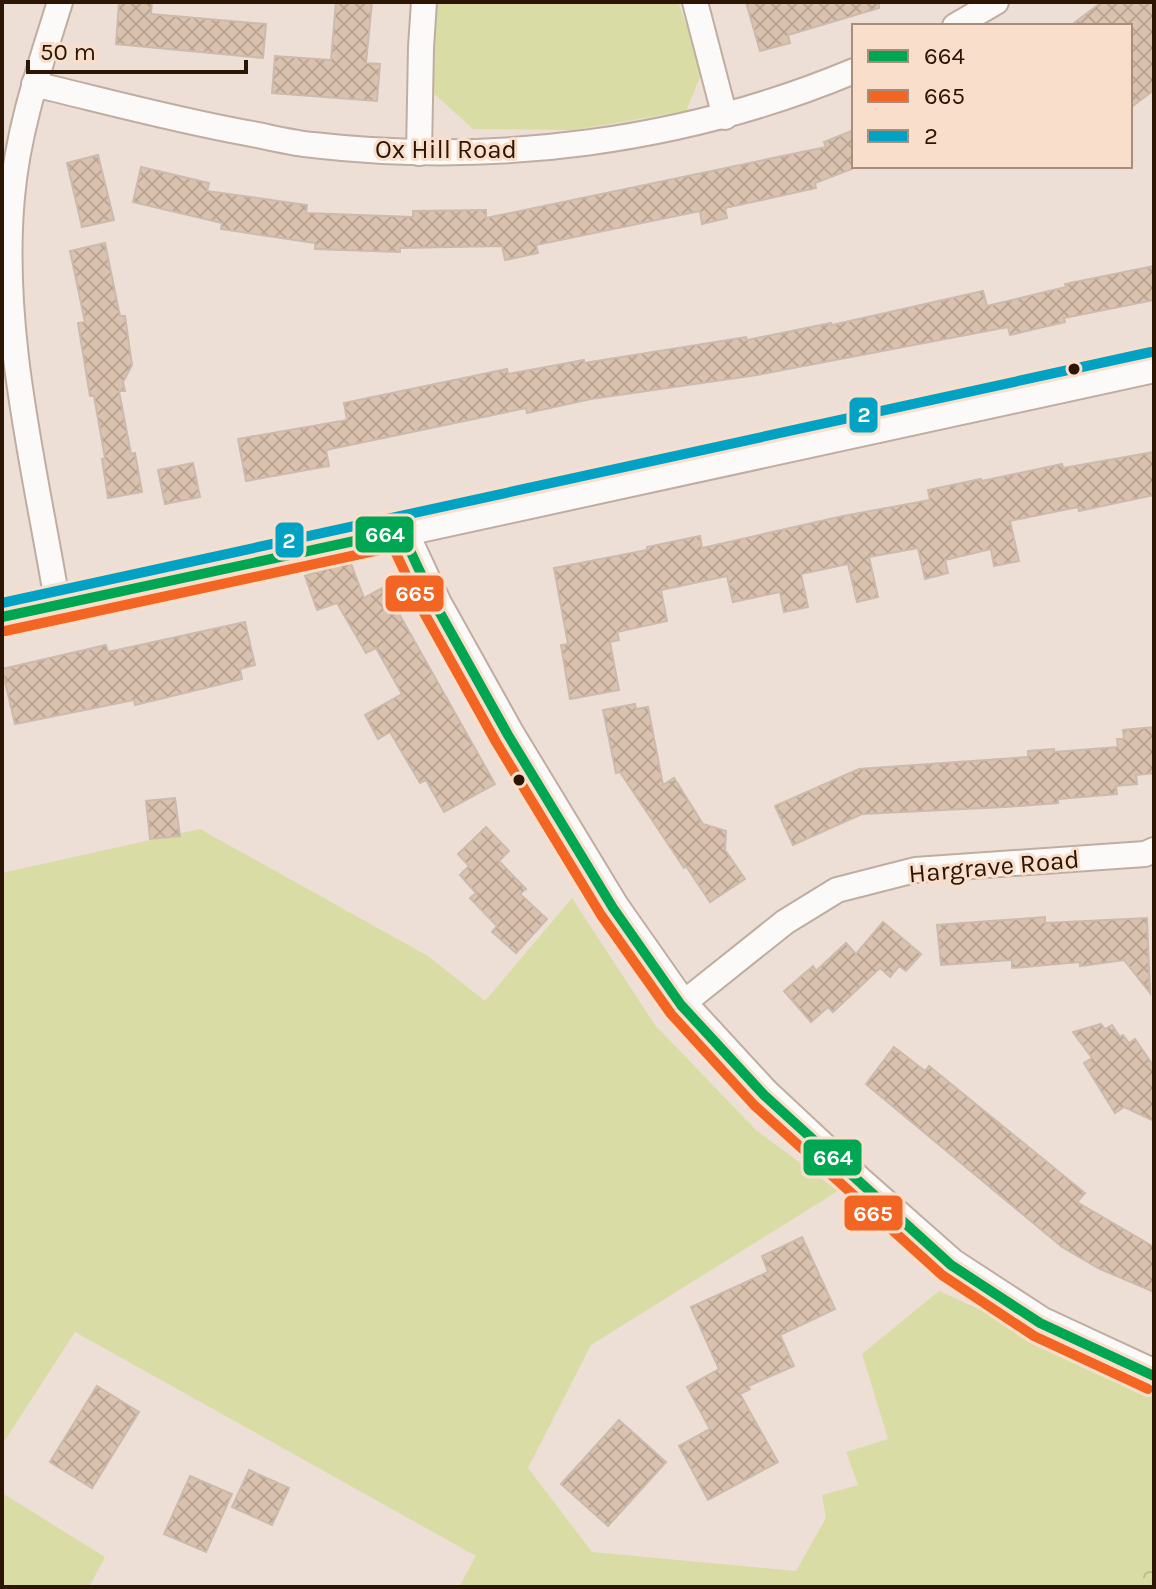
<svg xmlns="http://www.w3.org/2000/svg" width="1156" height="1589" font-family="Karla,sans-serif">
	<defs>
		<pattern id="forest-crowns" width="20" height="18" patternUnits="userSpaceOnUse" patternTransform="scale(2)"><rect width="20" height="18" fill="#d9dda5"/><path d="M2 6a3 3 0 1 1 6 0M12 15a3 3 0 1 1 6 0" fill="none" stroke="#babd8c"/></pattern>
		<pattern id="building-cross-hatch" width="8" height="8" patternUnits="userSpaceOnUse" patternTransform="scale(2)"><rect width="8" height="8" fill="#dac2af"/><path d="M0 0l8 8M0 8l8-8" fill="none" stroke="#bba695"/></pattern>
	</defs>
	<rect width="100%" height="100%" fill="#eedfd6"/>
	<!-- green -->
	<g fill="#d9dda5">
		<path d="M435 2H678L703 70 686 111 574 130 473 129 432 92Z"/>
		<path d="M200 829 428 956 485 1001 572 898 655 1025 756 1130 838 1191 591 1345 528 1468 592 1552 796 1571 826 1518 822 1495 858 1485 846 1452 888 1439 862 1354 939 1291 1154 1388V1549L1111 1587H459L476 1556 75 1332 2 1445V873Z"/>
		<path d="M2 1493 105 1557 89 1587H2Z"/>
	</g>
	<!-- forest -->
	<path fill="url(#forest-crowns)" d="M1154 1549V1587H1111Z"/>
	<!-- building -->
	<g fill="url(#building-cross-hatch)" stroke="#ccbaac" stroke-width="2">
		<path d="M119 2H152L151 14 266 24 263 58 116 44Z"/>
		<path d="M336 2H372L366 63 380 64 377 101 272 93 275 56 331 60Z"/>
		<path d="M746 2H879V8L788 35 790 43 760 51Z"/>
		<path d="M1102 2H1154V90L1130 108V26H1070Z"/>
		<path d="M854 130V168L815 183 816 188 725 208 727 218 702 224 700 211 536 245 538 253 505 260 502 246 400 248V252L315 249V243L221 229 222 223 133 202 141 167 209 183 207 191 307 205 306 213 413 217V211L486 210V218L826 147 824 142Z"/>
		<path d="M98 155 114 220 82 227 67 163Z"/>
		<path d="M105 243 120 316H125L132 365 123 382 125 391H119L131 454 135 453 142 492 108 498 102 459 105 458 94 396H90L78 323 85 322 70 251Z"/>
		<path d="M1154 266V300L1064 318 1065 322 1010 335 1008 327 757 375 591 399 527 413 526 408 326 450 329 466 246 481 238 439 347 420 344 403 507 369 508 374 584 360V363L746 337 747 340 831 323 832 325 983 291 987 306 1066 287 1065 284Z"/>
		<path d="M1154 452V495L1079 511 1078 507 1010 521 1019 561 994 566 991 549 945 560 948 573 925 579 918 548 869 557 878 597 857 602 848 564 801 574 808 607 784 612 780 592 733 602 727 576 661 590 667 621 617 632 619 640 610 642 619 690 570 699 561 645 568 644 554 568 647 550V547L700 536 702 548 843 516 930 500 928 490 981 479 982 481 1062 464 1063 468Z"/>
		<path d="M193 463 200 497 165 504 158 470Z"/>
		<path d="M350 561 364 598 384 587 495 784 444 812 426 780 420 783 390 732 378 739 365 715 402 694 376 648 366 653 337 603 317 610 305 576Z"/>
		<path d="M245 622 255 665 240 669 242 679 135 705 134 700 15 724 2 669 106 645 108 652Z"/>
		<path d="M635 704 636 709 648 707 663 785 674 778 703 824 726 831 725 850 745 879 710 902 686 866 684 868 620 772 616 773 603 710Z"/>
		<path d="M1154 727V773L1136 775 1137 784 1116 786 1117 794 1058 799V803L1005 807 862 814 793 845 775 806 859 769 1028 757V751L1054 749V752L1118 747 1117 739H1124L1123 730Z"/>
		<path d="M175 798 180 836 150 839 146 801Z"/>
		<path d="M486 827 509 851 499 861 526 889 520 894 547 919 516 953 492 932 497 926 470 898 476 893 460 875 469 866 458 854Z"/>
		<path d="M1045 917V923L1147 918 1150 993 1124 960 1080 966V962L1012 968V960L941 965 937 925Z"/>
		<path d="M883 922 921 954 906 971 899 966 890 977 880 968 833 1012 828 1007 811 1022 784 991 813 966 816 971 846 943 856 954Z"/>
		<path d="M1101 1024 1105 1029 1112 1025 1120 1037 1123 1035 1129 1043 1135 1039 1154 1067V1121L1124 1107 1115 1113 1084 1063 1092 1058 1073 1032Z"/>
		<path d="M894 1047 925 1071 929 1066 1085 1193 1077 1202 1154 1247V1292L1100 1269 1062 1247 866 1084Z"/>
		<path d="M802 1237 835 1309 780 1335 794 1366 748 1386 750 1389 740 1394 778 1462 708 1500 679 1446 710 1429 687 1387 719 1369 691 1307 768 1272 762 1256Z"/>
		<path d="M97 1386 139 1412 92 1488 50 1462Z"/>
		<path d="M619 1420 666 1462 608 1526 561 1484Z"/>
		<path d="M249 1470 289 1488 272 1525 232 1507Z"/>
		<path d="M190 1476 232 1494 206 1552 164 1534Z"/>
	</g>
	<g fill="none" stroke-linecap="round" stroke-linejoin="round">
		<!-- street casing -->
		<g stroke="#bfaea0" stroke-width="28">
			<g id="street">
				<path d="M695 2 725 117"/>
				<path d="M955 26 996 2"/>
				<path d="M34 84C105 101 175 120 247 133 269 137 291 143 313 145 495 166 684 142 854 71"/>
				<path d="M419 153 421 47 424 2"/>
				<path d="M60 604 55 589C33 460 0 328 12 197 18 129 40 66 60 2"/>
				<path d="M681 1005 785 922 837 890 915 870 1145 854 1154 850"/>
			</g>
		</g>
		<!-- secondary casing -->
		<g stroke="#bfaea0" stroke-width="36">
			<g id="secondary">
				<path d="M401 531 435 604 508 735 613 908 681 1005 764 1095 857 1182 951 1265 1040 1323 1154 1376"/>
				<path d="M2 617 1154 366"/>
			</g>
		</g>
		<!-- street -->
		<use href="#street" stroke="#fcfaf9" stroke-width="24"/>
		<!-- secondary -->
		<use href="#secondary" stroke="#fcfaf9" stroke-width="32"/>
		<!-- bus-1 casing -->
		<g stroke="#f8decb" stroke-width="16">
			<path id="bus-1" d="M2 617 401 531 435 604 508 735 613 908 681 1005 764 1095 951 1265 1040 1323 1154 1376"/>
		</g>
		<!-- bus-2 casing -->
		<g stroke="#f8decb" stroke-width="16">
			<path id="bus-2" d="M5 631 393 547 423 611 496 742 601 915 671 1014 754 1105 942 1275 1034 1336 1148 1389"/>
		</g>
		<!-- bus-3 casing -->
		<g stroke="#f8decb" stroke-width="16">
			<path id="bus-3" d="M2 603 1151 352"/>
		</g>
		<!-- bus-1 -->
		<use href="#bus-1" stroke="#00a651" stroke-width="10"/>
		<!-- bus-2 -->
		<use href="#bus-2" stroke="#f26522" stroke-width="10"/>
		<!-- bus-3 -->
		<use href="#bus-3" stroke="#02a2c4" stroke-width="10"/>
	</g>
	<!-- markers -->
	<g fill="#2c1503" stroke="#f8decb" stroke-width="3">
		<circle cx="1074" cy="369" r="7"/>
		<circle cx="519" cy="780" r="7"/>
	</g>
	<g text-anchor="middle" stroke-width="6" stroke-linejoin="round" paint-order="stroke">
		<!-- street labels -->
		<g font-size="26" fill="#2c1503" stroke="#f8decb">
			<text x="446" y="158">Ox Hill Road</text>
			<text transform="translate(994 866) rotate(-5)" y="9">Hargrave Road</text>
		</g>
	</g>
	<g stroke="#f8decb" stroke-width="3">
		<rect x="848" y="396" width="31" height="38" rx="8" fill="#02a2c4"/>
		<rect x="354" y="515" width="61" height="39" rx="8" fill="#00a651"/>
		<rect x="274" y="521" width="31" height="38" rx="8" fill="#02a2c4"/>
		<rect x="384" y="574" width="61" height="39" rx="8" fill="#f26522"/>
		<rect x="802" y="1138" width="61" height="39" rx="8" fill="#00a651"/>
		<rect x="843" y="1194" width="61" height="38" rx="8" fill="#f26522"/>
	</g>
	<g font-size="22" text-anchor="middle" font-weight="bold" fill="#fff">
		<text x="864" y="422">2</text>
		<text x="385" y="542">664</text>
		<text x="289" y="548">2</text>
		<text x="415" y="601">665</text>
		<text x="833" y="1165">664</text>
		<text x="873" y="1221">665</text>
	</g>
	<!-- border -->
	<rect width="1156" height="1589" fill="none" stroke="#2c1503" stroke-width="8"/>
	<!-- legend -->
	<rect x="852" y="24" width="280" height="144" fill="#f8decb" stroke="#a68e7b" stroke-width="2"/>
	<rect x="868" y="50" width="40" height="12" fill="#00a651" stroke="#a68e7b" stroke-width="2"/>
	<text x="924" y="64" font-size="24" fill="#2c1503">664</text>
	<rect x="868" y="90" width="40" height="12" fill="#f26522" stroke="#a68e7b" stroke-width="2"/>
	<text x="924" y="104" font-size="24" fill="#2c1503">665</text>
	<rect x="868" y="130" width="40" height="12" fill="#02a2c4" stroke="#a68e7b" stroke-width="2"/>
	<text x="924" y="144" font-size="24" fill="#2c1503">2</text>
	<!-- scale -->
	<path d="M28 60v12h218v-12" fill="none" stroke="#2c1503" stroke-width="4"/>
	<text x="40" y="60" font-size="24" fill="#2c1503" stroke="#f8decb" stroke-width="6" paint-order="stroke">50 m</text>
</svg>
